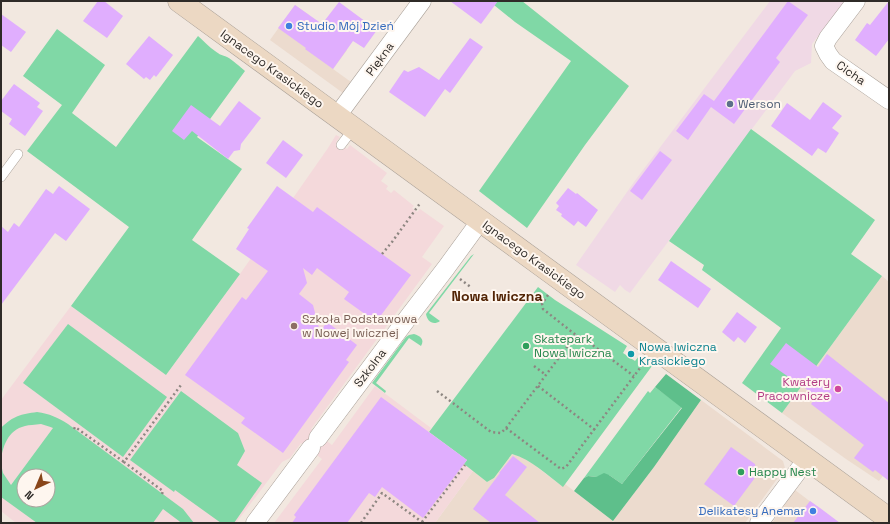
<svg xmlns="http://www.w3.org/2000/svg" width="890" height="524" font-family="'Space Grotesk',sans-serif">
	<rect width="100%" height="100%" fill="#f2e8e0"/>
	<!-- built -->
	<g fill="#ecdbce">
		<path d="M295 5 309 15 301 26 339 44 347 50 333 69 351 82 343 93 270 40Z"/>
		<path d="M882 276 889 282V468L879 481 846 459 782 413Z"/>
		<path d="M701 400 783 461 785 468 745 523H616L613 521 611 523H435L473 471 487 482 494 478 512 454 522 457 533 464 562 486 565 484 613 521 654 467Z"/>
		<path d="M795 490 832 518 840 523H772Z"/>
	</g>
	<!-- industrial -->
	<path fill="#f0d9e5" d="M770 1H845L812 44 811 63 795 71 630 293 625 290 620 285 615 292 576 265 634 182Z"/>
	<!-- education -->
	<path fill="#f4d9db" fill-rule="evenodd" d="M336 135 340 137 336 142 341 145 347 149 350 145 387 173 381 181 388 186 386 189 391 193 394 190 414 206 412 208 417 212 420 209 444 226 422 257 432 264 311 429 332 445 375 386 431 428 429 432 467 460 464 464 473 471 435 523H274L322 459 301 443 290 458 282 462 236 523H16L1 511V400L71 306 166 375 240 274 328 148ZM24 476H48V500H24Z"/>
	<!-- green -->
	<g fill="#80d8a6" fill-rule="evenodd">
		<path d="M489 1H522L629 86 585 145 527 228 479 191 571 61 515 22Z"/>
		<path d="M57 29 105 65 72 113 116 147 198 36C204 41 209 47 215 51 220 55 222 55 227 57 233 60 240 67 245 71L197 137 242 169 192 240 240 274 166 375 71 306 129 227 27 151 62 105 23 76Z"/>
		<path d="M751 129 875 220 851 254 882 276 782 413 742 383 781 328 702 270 704 265 669 241Z"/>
		<path d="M474 254 429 313 440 321C433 326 427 321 426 314L471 256Z"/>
		<path d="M538 287 555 300 627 346 623 353 635 361 639 356 652 366 563 487C546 474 532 460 512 454L494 478 487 482 464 464 467 460 429 432Z"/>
		<path d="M68 324 167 397 123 457 23 383Z"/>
		<path d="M414 334C420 336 425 339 421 346L409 338 376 383 386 391 385 393 372 383 406 337 409 335Z"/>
		<path d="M655 387 682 407 622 484 609 475 596 477 588 476 584 478 648 391 650 393Z"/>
		<path d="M181 391 238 433 245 451 237 465 262 483 234 523H221L175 490 174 492 130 460Z"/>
		<path d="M37 412C50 414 57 417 68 424L183 509 194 523H181L179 521 163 509 153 523H37L1 497V464L3 473 11 485 53 428C50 427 45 425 41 424 38 424 35 425 32 425 12 426 4 440 1 459V428C13 416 21 414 37 412ZM24 476H48V500H24Z"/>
	</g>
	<!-- forest -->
	<path fill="#5ebf8b" d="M666 374 701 400 654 467 613 521 574 491 584 478 588 476 596 477 604 473 609 475 622 484 682 408 655 387Z"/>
	<!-- building -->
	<g fill="#e0aefe">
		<path d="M98 1H104L123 16 107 38 83 21Z"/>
		<path d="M450 1H498L481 24Z"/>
		<path d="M788 1 808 15 776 58 780 62 734 124 711 107 688 140 676 131 704 94 714 101Z"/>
		<path d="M889 1V39L876 56 855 40 867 23 870 25Z"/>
		<path d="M339 2 377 30 364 48 353 41 333 69 305 49 306 48 278 28 295 5 322 24Z"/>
		<path d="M1 14 26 32 11 52 1 45Z"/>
		<path d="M149 36 173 55 156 77 154 75 150 80 146 77 144 79 126 64Z"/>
		<path d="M470 38 483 47 450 93 445 89 425 117 389 92 404 70 408 72 419 67 439 80Z"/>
		<path d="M14 84 40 103 37 107 43 111 25 136 9 124 12 119 1 111V101Z"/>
		<path d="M239 101 261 118 241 144 240 150 234 151 228 159 192 131 184 140 172 131 191 105 220 126Z"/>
		<path d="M823 102 842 116 832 128 839 133 826 153 818 148 812 156 771 126 787 103 810 120Z"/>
		<path d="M283 140 303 155 286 178 266 163Z"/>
		<path d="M660 151 672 160 642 200 630 191Z"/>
		<path d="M59 186 90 209 66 241 55 233 1 305V226L8 232 14 223 19 227 46 189 53 194Z"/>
		<path d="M277 186 313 212 317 207 411 275 376 322 344 299 349 292 317 268 312 275 303 268 307 283 299 294 313 305 320 332 327 322 357 345 346 360 349 362 283 453 241 423 245 418 185 375 242 297 246 300 268 271 236 249 249 229 247 228Z"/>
		<path d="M568 188 576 194 577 193 598 210 586 227 578 221 574 226 561 216 562 214 556 210 559 206 556 203Z"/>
		<path d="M671 261 711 289 698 308 658 280Z"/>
		<path d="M737 312 757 327 745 343 738 337 734 342 722 332Z"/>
		<path d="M786 343 818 367 827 354 889 403V481L875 470 873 472 854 458 864 445 811 404 816 397 794 379 793 380 770 364Z"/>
		<path d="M381 397 467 460 423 518 382 487 375 497 369 493 347 523H292L296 517 294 515Z"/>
		<path d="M731 447 755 464 757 475 734 506 704 484Z"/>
		<path d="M513 456 527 467 505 495 540 523H491L473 509 500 473H499Z"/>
		<path d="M810 501 820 508 840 523H793Z"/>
	</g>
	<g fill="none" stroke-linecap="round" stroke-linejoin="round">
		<!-- lane casing -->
		<g stroke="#a89f97" stroke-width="10">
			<g id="lane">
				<path d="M341 145 354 128"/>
				<path d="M1 177 18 154"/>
			</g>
		</g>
		<!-- street casing -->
		<g stroke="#a89f97" stroke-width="19">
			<g id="street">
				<path d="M856 1 828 38 824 46 828 54 833 61 889 100"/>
				<path d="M337 116 422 1"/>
				<path d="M318 438 410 315 446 268 481 220"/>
				<path d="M255 523 311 448"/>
				<path d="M759 523 807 459"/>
			</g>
		</g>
		<!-- secondary casing -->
		<g stroke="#a89f97" stroke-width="23">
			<path id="secondary" d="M179 1 889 519"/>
		</g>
		<!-- path -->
		<g stroke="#8d8681" stroke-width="2.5" stroke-dasharray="2 3" stroke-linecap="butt">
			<path d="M382 254 392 242 421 202"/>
			<path d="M460 279 472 288"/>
			<path d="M548 295 542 304 543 309 577 336"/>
			<path d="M534 366 546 375"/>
			<path d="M538 386 595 430"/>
			<path d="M437 391 491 432 501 433 506 428 561 469 566 467 643 364"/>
			<path d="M506 428 573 339 577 336 583 338 634 376"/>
			<path d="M74 429 75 427 124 462"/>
			<path d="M162 494 163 491 124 462 181 385"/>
			<path d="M422 522 465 465"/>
			<path d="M361 523 382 493 422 522"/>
		</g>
		<!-- lane -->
		<use href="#lane" stroke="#fff" stroke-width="9"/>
		<!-- street -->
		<use href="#street" stroke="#fff" stroke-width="18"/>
		<!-- secondary -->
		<use href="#secondary" stroke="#ecd8c3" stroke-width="22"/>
	</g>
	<!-- markers -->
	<g fill="#3f7fe0" stroke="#fef6ef" stroke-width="1.5">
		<circle cx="289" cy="26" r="4"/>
		<circle cx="813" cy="511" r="4"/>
	</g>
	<circle fill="#5c6f8a" stroke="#fef6ef" stroke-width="1.5" cx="730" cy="104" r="4"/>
	<circle fill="#8d6e63" stroke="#fef6ef" stroke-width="1.5" cx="294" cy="326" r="4"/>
	<g fill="#2e9e5b" stroke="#fef6ef" stroke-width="1.5">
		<circle cx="526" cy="346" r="4"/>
		<circle cx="741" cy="472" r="4"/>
	</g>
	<circle fill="#0f9aa8" stroke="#fef6ef" stroke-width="1.5" cx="631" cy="354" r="4"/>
	<circle fill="#d1479c" stroke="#fef6ef" stroke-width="1.5" cx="838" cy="389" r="4"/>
	<g text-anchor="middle" stroke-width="4" stroke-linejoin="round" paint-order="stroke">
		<!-- shop labels -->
		<g font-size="12" fill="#366cbe" stroke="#fef6ef" text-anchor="start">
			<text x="297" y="30">Studio Mój Dzień</text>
			<text x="805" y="515" text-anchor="end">Delikatesy Anemar</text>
		</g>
		<!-- street labels -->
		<g font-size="12" fill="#2f2b28" stroke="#fef6ef">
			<text transform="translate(380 59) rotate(-54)" y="4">Piękna</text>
			<text transform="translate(272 69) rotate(36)" y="4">Ignacego Krasickiego</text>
			<text transform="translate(851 73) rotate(35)" y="4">Cicha</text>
			<text transform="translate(534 260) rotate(36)" y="4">Ignacego Krasickiego</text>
			<text transform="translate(370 368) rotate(-53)" y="4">Szkolna</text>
		</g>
		<!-- service labels -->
		<g font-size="12" fill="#4e5e75" stroke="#fef6ef" text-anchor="start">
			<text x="738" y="108">Werson</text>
		</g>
		<!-- education labels -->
		<g font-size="12" fill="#785e54" stroke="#fef6ef" text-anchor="start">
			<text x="302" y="323">Szkoła Podstawowa<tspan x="302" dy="14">w Nowej Iwicznej</tspan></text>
		</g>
		<!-- leisure labels -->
		<g font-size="12" fill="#27864d" stroke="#fef6ef" text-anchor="start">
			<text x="534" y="343">Skatepark<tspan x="534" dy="14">Nowa Iwiczna</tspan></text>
			<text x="749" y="476">Happy Nest</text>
		</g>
		<!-- culture labels -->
		<g font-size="12" fill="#0d838f" stroke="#fef6ef" text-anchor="start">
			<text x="639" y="351">Nowa Iwiczna<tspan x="639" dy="14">Krasickiego</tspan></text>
		</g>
		<!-- hotel labels -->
		<g font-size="12" fill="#b23c85" stroke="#fef6ef" text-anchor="end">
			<text x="830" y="386">Kwatery<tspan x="830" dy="14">Pracownicze</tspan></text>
		</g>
		<!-- quarter labels -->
		<g font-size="14" font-weight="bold" fill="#522405" stroke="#fef6ef">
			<text x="497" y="301">Nowa Iwiczna</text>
		</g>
	</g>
	<!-- border -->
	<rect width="890" height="524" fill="none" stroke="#2f2b28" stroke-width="4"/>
	<!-- north arrow -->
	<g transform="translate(36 488) rotate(224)"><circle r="19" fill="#fef6ef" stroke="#aba59f"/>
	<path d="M0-3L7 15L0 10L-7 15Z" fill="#894519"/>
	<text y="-6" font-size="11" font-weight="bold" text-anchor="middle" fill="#2f2b28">N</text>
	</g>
</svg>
